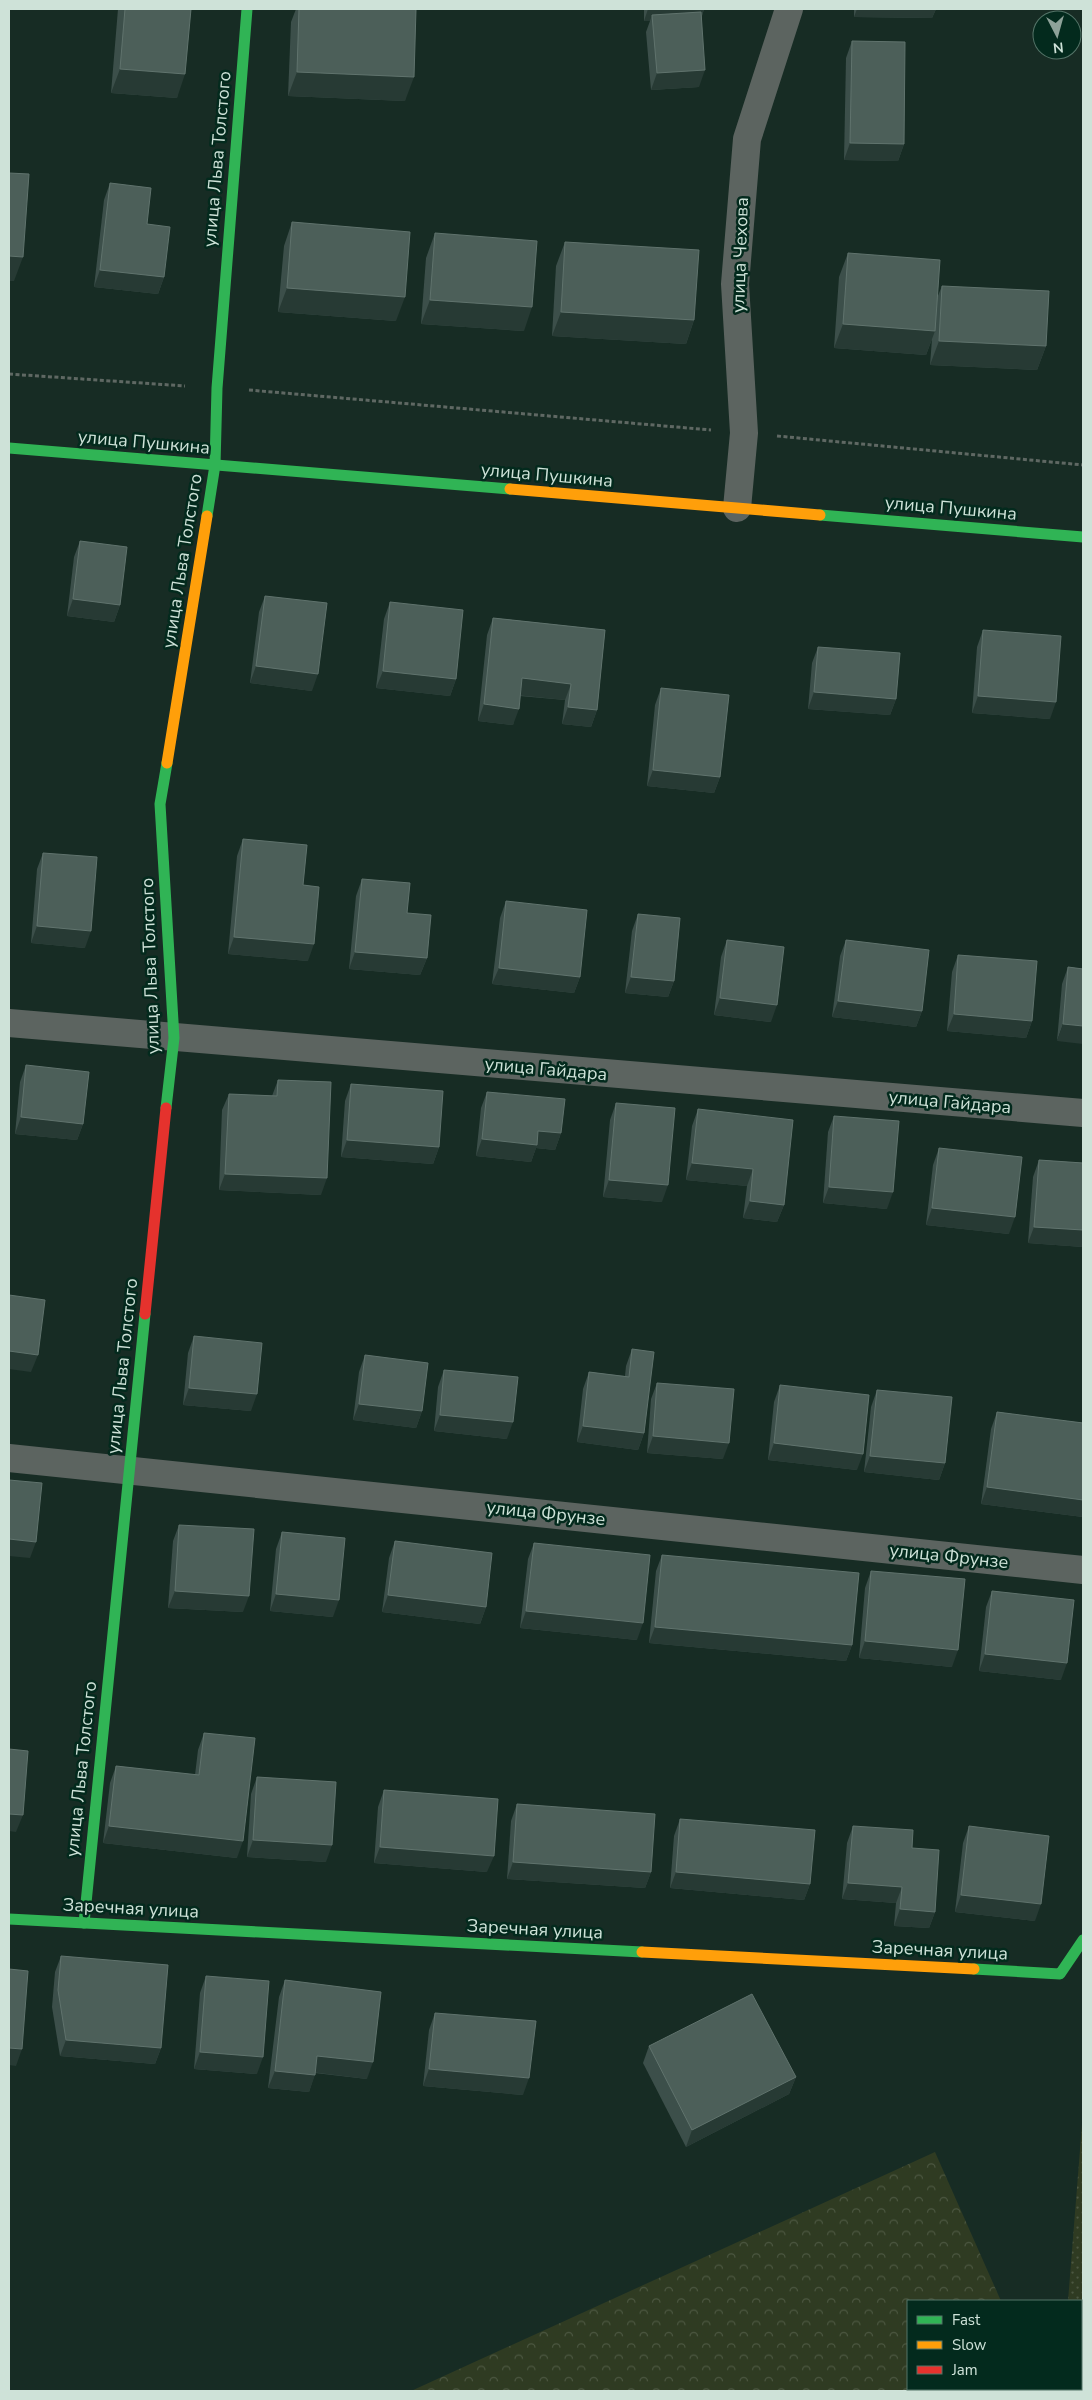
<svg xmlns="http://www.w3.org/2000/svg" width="1092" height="2400" font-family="'Nunito Sans',sans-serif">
	<defs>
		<pattern id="grass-dots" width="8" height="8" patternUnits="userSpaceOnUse" patternTransform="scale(1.25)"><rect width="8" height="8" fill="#2f3b22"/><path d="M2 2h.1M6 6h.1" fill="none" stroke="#4c5741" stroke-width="1.8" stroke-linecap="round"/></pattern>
		<pattern id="forest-crowns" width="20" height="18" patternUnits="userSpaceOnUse" patternTransform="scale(1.25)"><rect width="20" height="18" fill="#2f3b22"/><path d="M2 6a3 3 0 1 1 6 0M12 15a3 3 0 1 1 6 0" fill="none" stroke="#4c5741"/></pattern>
	</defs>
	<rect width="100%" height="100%" fill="#172c24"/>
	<!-- grass -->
	<path fill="url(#grass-dots)" d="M1083 2112V2391H1060V2389H1081V2301H1068Z"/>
	<!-- forest -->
	<path fill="url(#forest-crowns)" d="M935 2152 1001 2301H908V2389H1024V2391H411Z"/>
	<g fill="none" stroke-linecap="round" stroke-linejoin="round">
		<!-- path -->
		<g stroke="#5f6863" stroke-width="3" stroke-dasharray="4 2.5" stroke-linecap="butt">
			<path d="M9 374 185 386"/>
			<path d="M249 390 711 430"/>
			<path d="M777 436 1083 465"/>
		</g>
		<!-- lane -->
		<g stroke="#5c6460" stroke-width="15">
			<path d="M1081 2333 1083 2316"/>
			<path d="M1072 2391 1073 2389"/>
		</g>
		<!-- street -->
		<g stroke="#5c6460" stroke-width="28">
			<path d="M737 508 744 433 735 284 747 139 789 9"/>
			<path d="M9 1023 1083 1113"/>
			<path d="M9 1458 1083 1570"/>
		</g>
		<!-- fast -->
		<g stroke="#30b455" stroke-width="11">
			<path d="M9 448 510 489"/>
			<path d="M820 515 1083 537"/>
			<path d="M207 516 215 465 217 388 247 9"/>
			<path d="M166 1108 174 1038 160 804 167 763"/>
			<path d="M9 1919 642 1952"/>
			<path d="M84 1923 145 1314"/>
			<path d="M974 1969 1060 1974 1083 1940"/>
		</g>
		<!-- slow -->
		<g stroke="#ff9f0a" stroke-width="11">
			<path d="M510 489 820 515"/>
			<path d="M167 763 207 516"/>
			<path d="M642 1952 974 1969"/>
		</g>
		<!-- jam -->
		<path stroke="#e5322d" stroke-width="11" d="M145 1314 166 1108"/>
	</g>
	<!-- wall -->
	<g fill="#3c4f4a">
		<path d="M118 9H191L177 98 111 93Z"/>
		<path d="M296 9H416L405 101 288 96 291 22Z"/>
		<path d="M644 9H704L702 16 699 87 651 90 646 32 650 21H644Z"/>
		<path d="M854 9H936L932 18 854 17Z"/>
		<path d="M852 41 904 144 898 161 844 160 846 58Z"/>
		<path d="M110 183 147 224 164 277 158 294 94 287 104 200Z"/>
		<path d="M292 222 396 321 278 312 284 246Z"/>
		<path d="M435 233 524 331 421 324 426 258Z"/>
		<path d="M565 242 694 320 686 344 552 336 556 266Z"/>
		<path d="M848 253 937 298 942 286 1046 346 1037 370 930 365 932 339 926 355 834 348 839 277Z"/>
		<path d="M80 541 120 605 114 622 67 616 74 557Z"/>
		<path d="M265 596 312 691 250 683 259 612Z"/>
		<path d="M390 602 456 679 450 696 376 688 384 619Z"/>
		<path d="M493 618 605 630 597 710 591 727 562 724 565 700 520 696 513 725 478 721 487 635Z"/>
		<path d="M983 630 1050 719 972 713 977 647Z"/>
		<path d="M818 647 896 699 890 715 808 709 812 663Z"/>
		<path d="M661 688 720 777 714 793 647 786 655 705Z"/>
		<path d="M243 839 308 961 228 954 237 856Z"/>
		<path d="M43 853 85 948 31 943 37 869Z"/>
		<path d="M362 879 407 913 427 958 420 975 349 969 356 896Z"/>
		<path d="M506 901 580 977 574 993 492 984 500 918Z"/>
		<path d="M638 914 674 981 668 997 625 993 632 931Z"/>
		<path d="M727 940 771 1022 714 1015 721 957Z"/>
		<path d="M846 940 922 1011 916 1027 832 1017 840 956Z"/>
		<path d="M958 955 1032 1021 1026 1038 947 1031 952 972Z"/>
		<path d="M1068 967 1083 969 1057 1041 1062 984Z"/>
		<path d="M26 1065 83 1124 77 1140 15 1134 20 1082Z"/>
		<path d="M278 1080 321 1195 219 1190 222 1110 229 1094 272 1096Z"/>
		<path d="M351 1084 439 1147 433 1164 341 1157 345 1101Z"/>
		<path d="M487 1092 561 1133 555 1150 536 1148 531 1162 476 1156 481 1108Z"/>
		<path d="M616 1103 662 1202 603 1197 610 1120Z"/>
		<path d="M698 1109 784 1205 777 1222 743 1218 747 1186 686 1180 692 1126Z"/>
		<path d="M834 1116 887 1209 823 1203 828 1132Z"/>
		<path d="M939 1148 1009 1234 926 1225 933 1165Z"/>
		<path d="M1039 1160 1083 1163V1247L1028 1243 1033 1177Z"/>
		<path d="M194 1336 251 1411 183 1405 188 1353Z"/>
		<path d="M632 1349 644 1433 638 1450 577 1442 583 1389 589 1372 625 1376 626 1366Z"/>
		<path d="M365 1355 422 1411 416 1428 353 1420 359 1372Z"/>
		<path d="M444 1370 507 1439 434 1431 438 1387Z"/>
		<path d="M657 1383 723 1459 647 1453 651 1399Z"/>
		<path d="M780 1385 857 1470 768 1460 774 1402Z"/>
		<path d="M877 1390 945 1463 939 1480 864 1472 871 1407Z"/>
		<path d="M997 1412 1083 1423V1517L981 1504 991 1429Z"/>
		<path d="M179 1525 243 1612 168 1608 173 1541Z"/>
		<path d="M282 1532 333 1617 270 1611 276 1549Z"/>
		<path d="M395 1541 486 1607 480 1624 382 1612 389 1558Z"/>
		<path d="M534 1543 637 1640 520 1628 528 1559Z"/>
		<path d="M662 1555 852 1645 846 1661 649 1643 656 1571Z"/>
		<path d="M871 1571 952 1667 859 1658 865 1588Z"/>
		<path d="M992 1591 1061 1680 979 1671 986 1607Z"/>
		<path d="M204 1733 237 1858 103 1843 110 1783 116 1766 195 1775 198 1750Z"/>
		<path d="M257 1777 326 1862 247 1857 251 1794Z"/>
		<path d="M384 1790 487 1872 374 1863 378 1807Z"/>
		<path d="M517 1804 651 1872 645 1888 507 1879 511 1821Z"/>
		<path d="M680 1819 810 1884 804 1900 670 1888 674 1836Z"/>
		<path d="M853 1826 912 1848 935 1912 929 1928 894 1926 896 1903 842 1899 847 1843Z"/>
		<path d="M969 1826 1035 1921 955 1912 963 1843Z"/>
		<path d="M61 1956 161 2048 155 2064 60 2056 52 2007 55 1972Z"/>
		<path d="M206 1976 257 2074 194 2069 200 1993Z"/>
		<path d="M285 1980 367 2079 315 2073 309 2092 268 2088 279 1997Z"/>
		<path d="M435 2013 523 2095 423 2086 429 2030Z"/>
		<path d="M649 2046 796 2077 789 2094 686 2147 643 2063Z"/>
	</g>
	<!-- shaded-wall -->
	<g fill="#273a34">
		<path d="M648 9H704L699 22 652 15 650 21H644Z"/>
		<path d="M857 9H936L932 18 854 17Z"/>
		<path d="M120 69 185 74 177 98 111 93Z"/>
		<path d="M705 70 699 87 651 90 657 73Z"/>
		<path d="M297 72 414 77 405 101 288 96Z"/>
		<path d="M850 143 904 144 898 161 844 160Z"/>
		<path d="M9 256 23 257 14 281H9Z"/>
		<path d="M100 270 164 277 158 294 94 287Z"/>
		<path d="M287 288 405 297 396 321 278 312Z"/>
		<path d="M430 300 532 307 524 331 421 324Z"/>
		<path d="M561 312 694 320 686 344 552 336Z"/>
		<path d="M843 324 935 331 926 355 834 348Z"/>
		<path d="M939 341 1046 346 1037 370 930 365Z"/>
		<path d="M73 599 120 605 114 622 67 616Z"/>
		<path d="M256 666 318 674 312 691 250 683Z"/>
		<path d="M383 671 456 679 450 696 376 688Z"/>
		<path d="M522 678 571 684 565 700 516 695Z"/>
		<path d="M814 692 896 699 890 715 808 709Z"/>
		<path d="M978 696 1056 702 1050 719 972 713Z"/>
		<path d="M484 704 519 709 513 725 478 721Z"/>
		<path d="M568 707 597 710 591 727 562 724Z"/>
		<path d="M653 770 720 777 714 793 647 786Z"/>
		<path d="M37 926 91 931 85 948 31 943Z"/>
		<path d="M234 937 314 944 308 961 228 954Z"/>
		<path d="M355 952 427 958 420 975 349 969Z"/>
		<path d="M499 968 580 977 574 993 492 984Z"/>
		<path d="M631 977 674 981 668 997 625 993Z"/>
		<path d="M720 998 777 1005 771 1022 714 1015Z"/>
		<path d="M838 1001 922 1011 916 1027 832 1017Z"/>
		<path d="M954 1014 1032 1021 1026 1038 947 1031Z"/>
		<path d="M1063 1024 1083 1026V1044L1057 1041Z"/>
		<path d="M21 1117 83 1124 77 1140 15 1134Z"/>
		<path d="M538 1131 561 1133 555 1150 536 1148 531 1162 476 1156 482 1139Z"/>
		<path d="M347 1140 439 1147 433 1164 341 1157Z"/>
		<path d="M692 1163 753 1169 747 1186 686 1180Z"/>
		<path d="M225 1174 327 1178 321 1195 219 1190Z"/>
		<path d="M609 1180 668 1185 662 1202 603 1197Z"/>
		<path d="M829 1187 893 1192 887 1209 823 1203Z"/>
		<path d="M750 1201 784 1205 777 1222 743 1218Z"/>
		<path d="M932 1208 1015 1217 1009 1234 926 1225Z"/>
		<path d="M1034 1227 1083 1230V1247L1028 1243Z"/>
		<path d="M9 1351 38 1355 31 1372 9 1369Z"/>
		<path d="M189 1388 257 1394 251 1411 183 1405Z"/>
		<path d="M359 1404 422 1411 416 1428 353 1420Z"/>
		<path d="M440 1415 513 1422 507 1439 434 1431Z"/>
		<path d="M583 1426 644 1433 638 1450 577 1442Z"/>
		<path d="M653 1436 729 1443 723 1459 647 1453Z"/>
		<path d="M774 1443 863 1454 857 1470 768 1460Z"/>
		<path d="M870 1456 945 1463 939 1480 864 1472Z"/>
		<path d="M987 1487 1083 1500V1517L981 1504Z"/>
		<path d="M9 1539 36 1542 30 1558 9 1556Z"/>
		<path d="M175 1591 249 1596 243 1612 168 1608Z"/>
		<path d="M276 1594 339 1600 333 1617 270 1611Z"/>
		<path d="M388 1595 486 1607 480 1624 382 1612Z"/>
		<path d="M526 1611 643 1623 637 1640 520 1628Z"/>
		<path d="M655 1627 852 1645 846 1661 649 1643Z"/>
		<path d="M865 1641 958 1650 952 1667 859 1658Z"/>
		<path d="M985 1654 1067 1663 1061 1680 979 1671Z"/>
		<path d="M9 1814 23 1815 16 1832 9 1831Z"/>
		<path d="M109 1826 243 1841 237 1858 103 1843Z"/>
		<path d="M253 1840 332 1845 326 1862 247 1857Z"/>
		<path d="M380 1847 494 1856 487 1872 374 1863Z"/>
		<path d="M513 1862 651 1872 645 1888 507 1879Z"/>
		<path d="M676 1872 810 1884 804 1900 670 1888Z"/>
		<path d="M848 1883 902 1887 896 1903 842 1899Z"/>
		<path d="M961 1895 1041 1904 1035 1921 955 1912Z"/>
		<path d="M900 1909 935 1912 929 1928 894 1926Z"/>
		<path d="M66 2040 161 2048 155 2064 60 2056Z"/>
		<path d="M9 2048 22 2049 16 2066 9 2065Z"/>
		<path d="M200 2052 263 2057 257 2074 194 2069Z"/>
		<path d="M317 2056 373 2062 367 2079 311 2072Z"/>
		<path d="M429 2069 529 2078 523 2095 423 2086Z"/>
		<path d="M275 2071 315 2075 309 2092 268 2088Z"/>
		<path d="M796 2077 789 2094 686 2147 692 2130Z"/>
	</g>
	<!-- building -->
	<g fill="#4c5f59" stroke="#60736d">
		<path d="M125 9H191L185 74 120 69Z"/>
		<path d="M299 9H416L414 77 297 72Z"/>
		<path d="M701 12 705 70 657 73 652 15Z"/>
		<path d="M852 41 905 42 904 144 850 143Z"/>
		<path d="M9 173 29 174 23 257 9 256Z"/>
		<path d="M110 183 151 188 147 224 170 227 164 277 100 270Z"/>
		<path d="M292 222 410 232 405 297 287 288Z"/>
		<path d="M435 233 537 241 532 307 430 300Z"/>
		<path d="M565 242 699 250 694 320 561 312Z"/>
		<path d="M848 253 940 260 935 331 843 324Z"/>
		<path d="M942 286 1049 291 1046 346 939 341Z"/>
		<path d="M80 541 127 547 120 605 73 599Z"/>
		<path d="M265 596 327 603 318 674 256 666Z"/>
		<path d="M390 602 463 610 456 679 383 671Z"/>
		<path d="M493 618 605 630 597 710 568 707 571 684 522 678 519 709 484 704Z"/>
		<path d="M983 630 1061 636 1056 702 978 696Z"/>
		<path d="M818 647 900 653 896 699 814 692Z"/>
		<path d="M661 688 729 695 720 777 653 770Z"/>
		<path d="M243 839 307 845 303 885 319 887 314 944 234 937Z"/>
		<path d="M43 853 97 857 91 931 37 926Z"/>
		<path d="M362 879 410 883 407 913 431 915 427 958 355 952Z"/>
		<path d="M506 901 587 910 580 977 499 968Z"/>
		<path d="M638 914 680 918 674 981 631 977Z"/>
		<path d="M727 940 784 947 777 1005 720 998Z"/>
		<path d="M846 940 929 950 922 1011 838 1001Z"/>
		<path d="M958 955 1037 961 1032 1021 954 1014Z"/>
		<path d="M1068 967 1083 969V1026L1063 1024Z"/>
		<path d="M26 1065 89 1072 83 1124 21 1117Z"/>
		<path d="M278 1080 331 1082 327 1178 225 1174 229 1094 277 1096Z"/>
		<path d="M351 1084 443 1091 439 1147 347 1140Z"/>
		<path d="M487 1092 565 1099 561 1133 538 1131 537 1145 482 1139Z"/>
		<path d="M616 1103 675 1108 668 1185 609 1180Z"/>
		<path d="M698 1109 793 1120 784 1205 750 1201 753 1169 692 1163Z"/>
		<path d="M834 1116 899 1121 893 1192 829 1187Z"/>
		<path d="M939 1148 1022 1157 1015 1217 932 1208Z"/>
		<path d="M1039 1160 1083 1163V1230L1034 1227Z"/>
		<path d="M9 1295 45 1300 38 1355 9 1351Z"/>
		<path d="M194 1336 262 1343 257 1394 189 1388Z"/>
		<path d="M632 1349 654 1352 644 1433 583 1426 589 1372 629 1377Z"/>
		<path d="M365 1355 428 1363 422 1411 359 1404Z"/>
		<path d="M444 1370 518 1377 513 1422 440 1415Z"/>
		<path d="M657 1383 734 1389 729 1443 653 1436Z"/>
		<path d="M780 1385 869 1395 863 1454 774 1443Z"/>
		<path d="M877 1390 952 1397 945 1463 870 1456Z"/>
		<path d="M997 1412 1083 1423V1500L987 1487Z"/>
		<path d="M9 1480 42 1483 36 1542 9 1539Z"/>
		<path d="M179 1525 254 1529 249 1596 175 1591Z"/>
		<path d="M282 1532 345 1538 339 1600 276 1594Z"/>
		<path d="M395 1541 492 1553 486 1607 388 1595Z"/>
		<path d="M534 1543 650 1555 643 1623 526 1611Z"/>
		<path d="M662 1555 859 1573 852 1645 655 1627Z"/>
		<path d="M871 1571 965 1579 958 1650 865 1641Z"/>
		<path d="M992 1591 1074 1600 1067 1663 985 1654Z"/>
		<path d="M204 1733 255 1738 243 1841 109 1826 116 1766 199 1775Z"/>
		<path d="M9 1749 28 1751 23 1815 9 1814Z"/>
		<path d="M257 1777 336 1782 332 1845 253 1840Z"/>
		<path d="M384 1790 498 1799 494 1856 380 1847Z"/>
		<path d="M517 1804 655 1814 651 1872 513 1862Z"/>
		<path d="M680 1819 815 1830 810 1884 676 1872Z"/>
		<path d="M853 1826 913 1830 912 1848 939 1850 935 1912 900 1909 902 1887 848 1883Z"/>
		<path d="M969 1826 1049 1836 1041 1904 961 1895Z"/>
		<path d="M61 1956 168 1965 161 2048 66 2040 58 1990Z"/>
		<path d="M9 1969 28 1971 22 2049 9 2048Z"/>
		<path d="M206 1976 269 1981 263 2057 200 2052Z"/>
		<path d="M285 1980 381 1992 373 2062 317 2056 315 2075 275 2071Z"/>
		<path d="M752 1994 796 2077 692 2130 649 2046Z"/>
		<path d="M435 2013 536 2021 529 2078 429 2069Z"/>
	</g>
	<g text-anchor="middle" stroke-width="5" stroke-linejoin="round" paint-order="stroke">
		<!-- street labels -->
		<g font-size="18" fill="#cee2d8" stroke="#032a1d">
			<text transform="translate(217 159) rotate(-85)" y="6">улица Льва Толстого</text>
			<text transform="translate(740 255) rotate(-88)" y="6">улица Чехова</text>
			<text transform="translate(144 442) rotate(5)" y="6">улица Пушкина</text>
			<text transform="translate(547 475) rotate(5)" y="6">улица Пушкина</text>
			<text transform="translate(951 508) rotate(5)" y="6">улица Пушкина</text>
			<text transform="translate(182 561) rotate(-81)" y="6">улица Льва Толстого</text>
			<text transform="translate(150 966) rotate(-92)" y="6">улица Льва Толстого</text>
			<text transform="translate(546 1069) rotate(5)" y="6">улица Гайдара</text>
			<text transform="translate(950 1102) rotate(5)" y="6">улица Гайдара</text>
			<text transform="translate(122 1366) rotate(-84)" y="6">улица Льва Толстого</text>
			<text transform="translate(546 1513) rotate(6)" y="6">улица Фрунзе</text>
			<text transform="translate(949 1556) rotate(6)" y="6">улица Фрунзе</text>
			<text transform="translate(81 1769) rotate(-84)" y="6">улица Льва Толстого</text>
			<text transform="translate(131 1908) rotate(3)" y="6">Заречная улица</text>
			<text transform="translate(535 1929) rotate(3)" y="6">Заречная улица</text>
			<text transform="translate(940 1950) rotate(3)" y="6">Заречная улица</text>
		</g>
	</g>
	<!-- border -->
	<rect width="1092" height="2400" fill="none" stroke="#cee2d8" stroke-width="20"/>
	<!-- legend -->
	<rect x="907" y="2300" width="175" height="90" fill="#032a1d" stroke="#547468"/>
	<rect x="917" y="2316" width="25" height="8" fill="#30b455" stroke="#547468"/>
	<text x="952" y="2325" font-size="15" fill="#cee2d8">Fast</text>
	<rect x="917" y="2341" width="25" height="8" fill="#ff9f0a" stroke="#547468"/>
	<text x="952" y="2350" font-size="15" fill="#cee2d8">Slow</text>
	<rect x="917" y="2366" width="25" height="8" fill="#e5322d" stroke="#547468"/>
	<text x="952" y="2375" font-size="15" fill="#cee2d8">Jam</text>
	<!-- north arrow -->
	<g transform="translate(1057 35) rotate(174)"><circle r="24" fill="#032a1d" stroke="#547468"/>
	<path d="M0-4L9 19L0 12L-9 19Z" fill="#8ea299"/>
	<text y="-8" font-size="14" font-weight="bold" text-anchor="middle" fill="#cee2d8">N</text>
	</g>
</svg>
